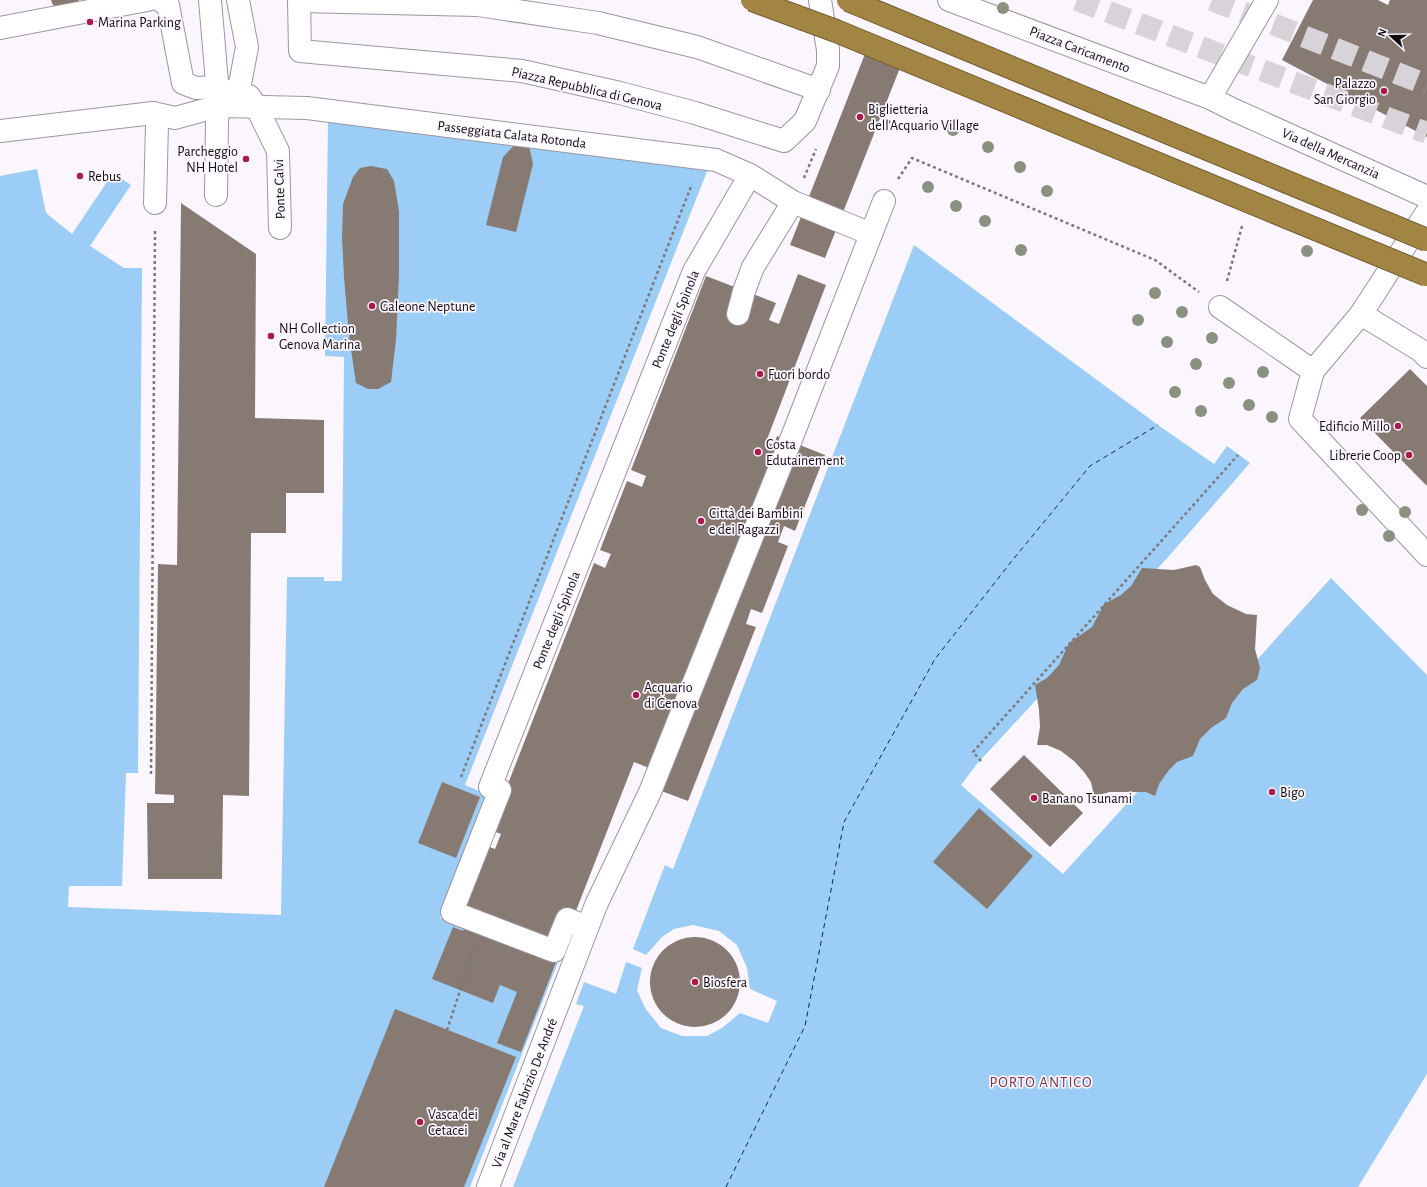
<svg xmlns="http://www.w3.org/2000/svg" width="1427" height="1187" font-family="'Alegreya Sans',sans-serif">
	<rect width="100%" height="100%" fill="#fbf6fd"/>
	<!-- water -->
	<g fill="#9ccdf6">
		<path d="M328 122 710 164 465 785 486 794 440 918 558 962 470 1187H0V176L37 169 46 213 72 234 113 173 131 185 90 246 124 268H142L138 773H126L122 886H69L68 907 281 915 287 577H324V581H342L344 357 325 356Z"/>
		<path d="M914 245 1158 425 1214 464 1227 446 1250 463 1169 556 976 765 961 785 1063 874 1331 578 1427 675V1074L1358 1187H513L584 1006 576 1004 584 982 616 994 626 962 642 968 637 990 645 1008 661 1028 682 1036H707L722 1028 740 1013 768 1023 777 1001 750 989 747 968 737 945 719 931 693 925 674 929 662 937 646 955 633 949 665 865 673 869Z"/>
	</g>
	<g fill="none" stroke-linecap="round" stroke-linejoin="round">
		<!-- ferry -->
		<path stroke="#042b46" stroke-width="1" stroke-dasharray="5 4" stroke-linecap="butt" d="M726 1187 805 1026 844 822 935 659 1011 562 1090 466 1158 425"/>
	</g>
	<!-- building -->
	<g fill="#877a73">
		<path d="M51 0H79L76 6 60 9 53 5Z"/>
		<path d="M1313 0H1378L1388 5 1390 0H1427V137L1282 60Z"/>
		<path d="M872 36 907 50 825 258 790 245Z"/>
		<path d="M519 140 528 141 533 164 516 232 486 225 503 157Z"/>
		<path d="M371 166 387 169 394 181 399 211V275L396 340 391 382 378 389H368L356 383 349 336 344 277 342 237 343 204 353 177 360 168Z"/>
		<path d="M181 203 256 254 255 418 324 420V493H286V533H251L249 796 223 795 222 879H148L147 803H174V795L155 794 158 564 177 565Z"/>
		<path d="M798 274 826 285 766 442 774 445 777 436 825 455 795 531 784 526 778 542 788 546 762 613 751 609 746 624 756 627 688 801 643 784 649 768 634 762 521 1052 497 1043 517 992 500 985 493 1003 432 979 453 927 463 931 469 917 458 913 484 845 495 849 501 834 490 830 594 563 605 568 611 554 600 550 627 481 642 487 646 476 631 470 706 276 776 303 769 320 779 324Z"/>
		<path d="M1410 369 1427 386V486L1360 418Z"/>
		<path d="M1196 565 1200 567 1205 580 1213 594 1227 605 1246 614 1257 615 1255 649 1260 668 1257 680 1243 689 1232 703 1226 718 1211 728 1200 739 1193 756 1177 762 1169 770 1159 784 1155 796 1146 792H1110L1094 796 1091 782 1084 772 1074 761 1061 751 1047 745H1037L1040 727 1039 710 1035 685 1047 678 1059 665 1069 643 1092 627 1104 604 1121 595 1131 586 1142 568 1174 570Z"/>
		<path d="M1024 755 1083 813 1050 847 990 789Z"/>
		<path d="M442 782 480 797 456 858 418 843Z"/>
		<path d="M979 808 1033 856 987 909 933 862Z"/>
		<circle cx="695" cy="982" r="45"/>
		<path d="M395 1009 516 1057 464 1187H324Z"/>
	</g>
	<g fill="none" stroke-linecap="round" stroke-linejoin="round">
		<!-- major-tunnel -->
		<g stroke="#d8d3d9" stroke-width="22" stroke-dasharray="22 11" stroke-linecap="butt">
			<path d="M1077 0 1427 133"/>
			<path d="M1212 0 1427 85"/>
		</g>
		<!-- minor casing -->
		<g stroke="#9d95a0" stroke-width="24">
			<g id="minor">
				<path d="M159 0 168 5 183 83 196 88 217 87"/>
				<path d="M210 0 219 106 240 84 247 47 238 0"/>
				<path d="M299 0 300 51 522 71 620 93 695 113 784 141 805 121 828 66V50L820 0"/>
				<path d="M949 0 1210 98 1234 110 1427 197"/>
				<path d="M299 1 478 5 598 23 697 47 819 90"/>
				<path d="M0 28 147 0"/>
				<path d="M249 96 256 106 278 151 280 228"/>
				<path d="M1210 98 1267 0"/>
				<path d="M153 113 157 124 155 203"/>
				<path d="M0 131 153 113 175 118 219 106 307 108 716 160 750 175 793 202 871 234"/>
				<path d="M216 195 217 120 219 106"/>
				<path d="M1427 212 1361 314 1313 371 1300 419 1427 555"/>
				<path d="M1220 307 1313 371"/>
				<path d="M738 314 744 291 753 267 793 202"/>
				<path d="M1361 314 1420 350 1427 357"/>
				<path d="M587 927 567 919 554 951 452 912 500 790 490 787 694 271 750 175"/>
				<path d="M488 1187 596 905 650 792 790 442 884 201"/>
			</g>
		</g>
		<!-- path -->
		<g stroke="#7b787d" stroke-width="2.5" stroke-dasharray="3 3" stroke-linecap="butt">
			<path d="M804 178 816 149"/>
			<path d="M898 179 912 158 1155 260 1199 292"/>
			<path d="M1227 281 1242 226"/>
			<path d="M981 761 973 752 1238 455"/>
			<path d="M151 774 155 229"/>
			<path d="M461 777 692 184"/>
			<path d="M447 1030 474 948"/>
		</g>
		<!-- minor -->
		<use href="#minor" stroke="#fff" stroke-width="22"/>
		<!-- highway-bridge casing -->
		<g stroke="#6f5b30" stroke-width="24" stroke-linecap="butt">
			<g id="highway-bridge">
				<path d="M752 0 836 31 1427 275"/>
				<path d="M848 0 1427 240"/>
			</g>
		</g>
		<!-- highway-bridge -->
		<use href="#highway-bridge" stroke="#a28542" stroke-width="22"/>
	</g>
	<!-- trees -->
	<g fill="#8b9180">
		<circle cx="1003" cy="8" r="6"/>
		<circle cx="953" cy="130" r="6"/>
		<circle cx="988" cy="147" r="6"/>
		<circle cx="1020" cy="167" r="6"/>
		<circle cx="928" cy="187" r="6"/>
		<circle cx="1047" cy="191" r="6"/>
		<circle cx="956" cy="206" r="6"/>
		<circle cx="985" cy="221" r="6"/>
		<circle cx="1021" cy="250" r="6"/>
		<circle cx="1307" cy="251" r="6"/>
		<circle cx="1155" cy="293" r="6"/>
		<circle cx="1182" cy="312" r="6"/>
		<circle cx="1138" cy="320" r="6"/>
		<circle cx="1212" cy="338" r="6"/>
		<circle cx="1167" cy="342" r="6"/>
		<circle cx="1196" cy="364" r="6"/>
		<circle cx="1263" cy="372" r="6"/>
		<circle cx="1229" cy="383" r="6"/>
		<circle cx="1175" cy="392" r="6"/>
		<circle cx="1249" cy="405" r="6"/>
		<circle cx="1201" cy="411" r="6"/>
		<circle cx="1272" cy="417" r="6"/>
		<circle cx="1362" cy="510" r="6"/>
		<circle cx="1405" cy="512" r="6"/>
		<circle cx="1389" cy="536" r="6"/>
	</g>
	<!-- markers -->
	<g fill="#ac194c" stroke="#fbf6fd" stroke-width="1.5">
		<circle cx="90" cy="22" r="4"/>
		<circle cx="1384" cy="91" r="4"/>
		<circle cx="860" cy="117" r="4"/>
		<circle cx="246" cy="159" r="4"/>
		<circle cx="80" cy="176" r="4"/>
		<circle cx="372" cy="306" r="4"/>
		<circle cx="271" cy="336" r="4"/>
		<circle cx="760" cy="374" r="4"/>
		<circle cx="1398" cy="426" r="4"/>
		<circle cx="758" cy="452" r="4"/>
		<circle cx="1409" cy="455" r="4"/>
		<circle cx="701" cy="521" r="4"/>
		<circle cx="636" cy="695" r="4"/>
		<circle cx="1272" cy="792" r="4"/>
		<circle cx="1034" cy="798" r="4"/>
		<circle cx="695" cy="982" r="4"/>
		<circle cx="420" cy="1122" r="4"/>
	</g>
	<g text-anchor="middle" stroke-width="3.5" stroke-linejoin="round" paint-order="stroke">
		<!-- poi labels -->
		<g font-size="14" fill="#0f0c10" stroke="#fbf6fd" text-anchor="start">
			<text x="98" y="27">Marina Parking</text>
			<text x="1376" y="88" text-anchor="end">Palazzo<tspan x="1376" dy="16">San Giorgio</tspan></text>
			<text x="868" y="114">Biglietteria<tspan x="868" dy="16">dell'Acquario Village</tspan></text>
			<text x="238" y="156" text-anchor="end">Parcheggio<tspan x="238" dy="16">NH Hotel</tspan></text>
			<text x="88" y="181">Rebus</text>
			<text x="380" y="311">Galeone Neptune</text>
			<text x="279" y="333">NH Collection<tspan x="279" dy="16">Genova Marina</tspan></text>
			<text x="768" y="379">Fuori bordo</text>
			<text x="1390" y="431" text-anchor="end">Edificio Millo</text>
			<text x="766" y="449">Costa<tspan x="766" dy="16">Edutainement</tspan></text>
			<text x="1401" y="460" text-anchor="end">Librerie Coop</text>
			<text x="709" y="518">Città dei Bambini<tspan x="709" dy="16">e dei Ragazzi</tspan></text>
			<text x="644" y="692">Acquario<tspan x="644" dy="16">di Genova</tspan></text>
			<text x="1280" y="797">Bigo</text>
			<text x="1042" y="803">Banano Tsunami</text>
			<text x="703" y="987">Biosfera</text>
			<text x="428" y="1119">Vasca dei<tspan x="428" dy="16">Cetacei</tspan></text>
		</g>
		<!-- street labels -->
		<g font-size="14" fill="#0f0c10" stroke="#fbf6fd">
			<text transform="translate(1080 49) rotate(21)" y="5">Piazza Caricamento</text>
			<text transform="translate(587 88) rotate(13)" y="5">Piazza Repubblica di Genova</text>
			<text transform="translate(512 134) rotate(7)" y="5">Passeggiata Calata Rotonda</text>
			<text transform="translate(1331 153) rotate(24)" y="5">Via della Mercanzia</text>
			<text transform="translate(279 189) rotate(-92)" y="5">Ponte Calvi</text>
			<text transform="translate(675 319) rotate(-68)" y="5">Ponte degli Spìnola</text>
			<text transform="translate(556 620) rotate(-68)" y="5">Ponte degli Spìnola</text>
			<text transform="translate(524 1093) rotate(-69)" y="5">Via al Mare Fabrizio De André</text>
		</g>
		<!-- neighbourhood labels -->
		<g font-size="15" letter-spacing="1" fill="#7c3545" stroke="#fbf6fd">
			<text x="1041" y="1087">PORTO ANTICO</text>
		</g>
	</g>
	<!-- north arrow -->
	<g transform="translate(1391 36) rotate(291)" stroke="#fbf6fd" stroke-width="3" paint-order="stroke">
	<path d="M0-3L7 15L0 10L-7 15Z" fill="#0f0c10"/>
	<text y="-6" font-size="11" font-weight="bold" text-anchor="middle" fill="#0f0c10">N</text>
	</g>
</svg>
